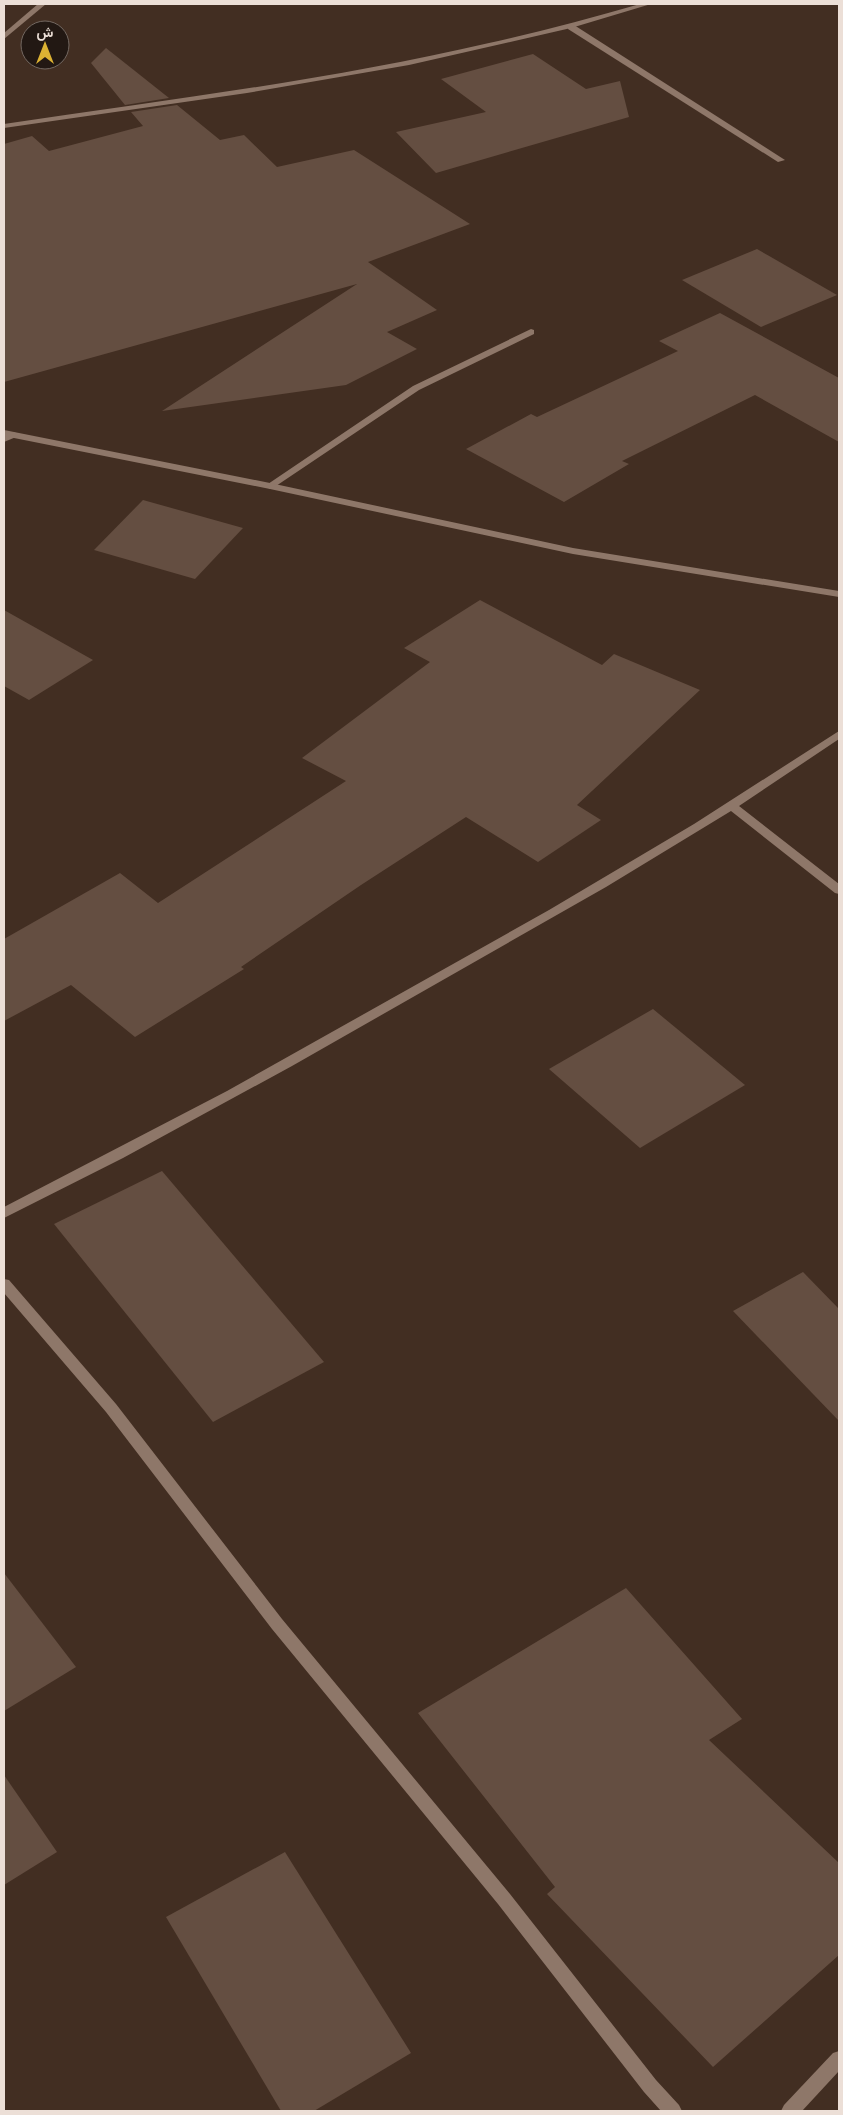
<svg xmlns="http://www.w3.org/2000/svg" width="843" height="2115" font-family="'PT Sans',Vazirmatn,sans-serif">
	<rect width="100%" height="100%" fill="#422e22"/>
	<!-- building -->
	<g fill="#644e41">
		<path d="M106 48 169 98 125 105 91 63Z"/>
		<path d="M533 54 586 89 620 81 629 117 436 173 396 132 486 112 441 79Z"/>
		<path d="M177 105 220 140 244 135 277 167 354 150 470 224 368 262 437 310 387 332 417 349 346 385 162 411 357 284 4 382V144L32 136 49 151 143 126 131 112Z"/>
		<path d="M757 249 837 295 761 327 682 280Z"/>
		<path d="M720 313 839 378V442L755 395 622 461 629 464 564 502 466 449 531 414 537 417 678 351 659 341Z"/>
		<path d="M143 500 243 528 195 579 94 550Z"/>
		<path d="M480 600 602 665 614 654 700 690 577 805 601 820 538 862 466 817 361 885 241 967 244 969 135 1037 71 985 4 1021V939L120 873 158 903 346 781 302 758 430 662 404 648Z"/>
		<path d="M4 610 93 660 29 700 4 686Z"/>
		<path d="M653 1009 745 1085 640 1148 549 1069Z"/>
		<path d="M162 1171 324 1362 213 1422 54 1224Z"/>
		<path d="M803 1272 839 1309V1421L733 1311Z"/>
		<path d="M4 1573 76 1667 4 1711Z"/>
		<path d="M626 1588 742 1719 709 1740 839 1863V1955L713 2067 547 1894 555 1887 418 1713Z"/>
		<path d="M4 1775 57 1852 4 1885Z"/>
		<path d="M285 1852 411 2053 314 2111H281L166 1917Z"/>
	</g>
	<g fill="none" stroke-linecap="round" stroke-linejoin="round">
		<!-- service -->
		<path fill="#8e7769" fill-rule="evenodd" d="M568 25H574L785 160 778 162 568 29Z"/>
		<!-- minor -->
		<g fill="#8e7769" fill-rule="evenodd">
			<path d="M38 4H46L4 39V33Z"/>
			<path d="M640 4H651L571 28 409 65 247 93 4 128V124C166 100 330 80 489 43 540 32 590 18 640 4Z"/>
			<path d="M531 329 534 330V334L419 390 273 488 270 489 265 486 413 386Z"/>
			<path d="M13 432 16 433V437L4 442V436Z"/>
			<path d="M839 731V739L739 806 839 884V894L835 893 731 811 606 887 292 1066 123 1158 4 1218V1207L227 1091 549 910 694 824Z"/>
			<path d="M4 1279 9 1280 116 1404 282 1619 510 1894 656 2080 679 2105 682 2111H661L644 2092 498 1904 272 1629 106 1412 4 1293Z"/>
			<path d="M839 2051V2071L802 2111H781L784 2105 833 2053Z"/>
		</g>
		<!-- tertiary -->
		<path fill="#8e7769" fill-rule="evenodd" d="M4 430 270 483 573 548 839 591V597L573 554 270 489 4 436Z"/>
	</g>
	<!-- border -->
	<rect width="843" height="2115" fill="none" stroke="#ecdfd7" stroke-width="10"/>
	<!-- north arrow -->
	<g transform="translate(45 45)"><circle r="24" fill="#221813" stroke="#736861"/>
	<path d="M0-4L9 19L0 12L-9 19Z" fill="#dcb233"/>
	<text y="-8" font-size="14" font-weight="bold" text-anchor="middle" fill="#ecdfd7">ش</text>
	</g>
</svg>
